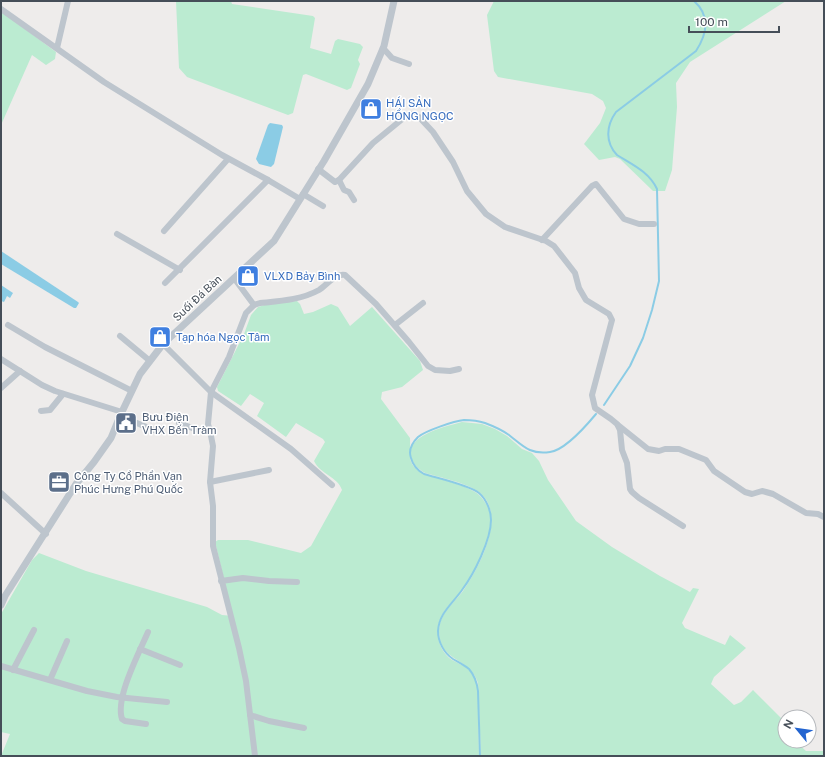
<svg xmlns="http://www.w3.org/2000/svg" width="825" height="757" font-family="'Public Sans',sans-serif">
	<rect width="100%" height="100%" fill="#eeeceb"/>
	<!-- green -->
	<g fill="#bbebd1">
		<path d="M176 1H231L232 4 313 16 315 18 310 48 331 54 335 41 338 39 360 44 363 47 358 60 360 64 351 88 347 90 306 74 303 75 293 113 288 115 187 77 179 68Z"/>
		<path d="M494 1H786L690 62 676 83 677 107 672 170 665 191H653L620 159 615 157 599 160 584 144 600 123 606 108 603 101 592 94 498 77 494 71 487 15Z"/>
		<path d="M2 12 56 52 55 59 46 65 32 55 1 125V13Z"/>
		<path d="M297 301 300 304 304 314 313 312 331 304 338 307 350 326 372 307 420 361 423 370 402 387 382 392 381 399 410 438C411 455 405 464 424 474 437 478 468 486 478 494 485 500 491 511 491 520 489 544 476 571 462 590 452 603 438 613 438 631 437 642 443 654 452 660 457 663 463 665 468 669 474 675 476 682 478 691L479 756H1L10 734 1 732V614L32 560 39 553 86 571 207 607 222 615 233 616 215 542 218 540H248L301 553 311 546 342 490C338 477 320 474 314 461L325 442 323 439 296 423 286 437 257 416 264 403 250 394 241 406 218 391 217 387 244 334 251 315 258 307 271 303Z"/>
		<path d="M462 422 482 424 495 429 507 436 522 449 532 453 539 461 548 480 576 521 612 547 660 576 690 592 693 588 699 589 682 623 685 628 725 645 730 635 746 648 714 677 711 684 734 705 741 702 753 690 785 722V741H795L806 751H824V756H481L478 683C476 677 473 672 468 668 455 656 440 655 439 632 439 614 453 604 463 591 479 568 508 514 479 492 467 483 439 477 425 473 417 468 413 464 411 456 406 435 447 426 462 422Z"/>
	</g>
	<!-- water -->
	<g fill="#8bcce5">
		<path d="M270 123 282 125 283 127 274 164 271 167 259 164 256 159 268 125Z"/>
		<path d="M1 251 78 302 79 303 76 308H74L1 264Z"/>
		<path d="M1 285 13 293 10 298 7 296 4 302 1 301Z"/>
	</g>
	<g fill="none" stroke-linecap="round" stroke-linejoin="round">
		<!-- stream -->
		<g stroke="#8bcce5" stroke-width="2">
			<path d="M604 405 630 366 643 338 652 310 659 281 657 189C649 172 633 165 617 155 605 142 606 126 616 112L696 51C707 34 711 16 694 1"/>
			<path d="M480 756 478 691C477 682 475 676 469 669 464 665 458 662 453 659 444 653 438 642 438 631 439 613 453 603 462 590 474 574 491 540 491 520 491 510 486 499 479 493 469 485 437 478 424 474 417 470 413 466 411 458 408 450 412 443 418 437 425 431 454 421 464 420 470 420 479 421 485 423 493 426 502 430 509 435 523 446 530 455 550 452 565 450 586 426 596 414"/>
		</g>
		<!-- minor -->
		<g stroke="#bdc5cd" stroke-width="6">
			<path d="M1 9 104 82 222 155 268 180 300 199"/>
			<path d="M57 48 68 1"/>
			<path d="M383 48 392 58 409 64"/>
			<path d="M318 169 335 182 339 180 373 143 406 116 412 114 419 117 433 132 453 162 467 191 486 214 505 227 546 241 554 246 575 273 579 288 586 300 609 314 612 320 592 395 595 408 611 419 617 424 620 430 622 450 627 463 630 489 632 492 639 498 683 526"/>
			<path d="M339 180 344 190 349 192 354 200"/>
			<path d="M303 194 323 206"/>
			<path d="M164 231 228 159"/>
			<path d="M117 234 180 270"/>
			<path d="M542 240 592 186 596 184 624 219 639 224H654"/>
			<path d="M234 278 254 305"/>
			<path d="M165 283 268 180"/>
			<path d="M8 325 45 347 132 391"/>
			<path d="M395 325 423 303"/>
			<path d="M120 336 150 361"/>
			<path d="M163 344 211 392 291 449 332 485"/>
			<path d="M1 359 42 385 55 391 122 412"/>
			<path d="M1 388 20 371"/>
			<path d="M41 411 50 410 63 394"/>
			<path d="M120 416 156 431"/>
			<path d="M179 423 195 429 210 431"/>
			<path d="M618 425 648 449 659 451 665 449H679L706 460 714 471 745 492 752 494 762 491 766 492 773 494 806 513 818 514 824 517"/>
			<path d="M210 482 269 470"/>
			<path d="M1 493 46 534"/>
			<path d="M221 581 243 578 269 581 297 582"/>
			<path d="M140 649 180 665"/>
			<path d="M1 666 87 691 117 697 167 702"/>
			<path d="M13 670 34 630"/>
			<path d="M50 680 67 641"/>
			<path d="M250 715 269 721 304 728"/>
			<path d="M146 724 125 721 122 719C115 698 139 653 148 632"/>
			<path d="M255 756 246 681 239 648 213 546V506L210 482 213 446 210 431 208 424 211 392 229 357 246 313 254 305 260 303C280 301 301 300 319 290 327 285 335 273 345 275L376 304 409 342 428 366 435 370 450 371 459 369"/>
		</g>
		<!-- tertiary -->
		<path stroke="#bdc5cd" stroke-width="7" d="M1 605 5 596 76 484 94 462 111 438 120 416 140 374 163 344 274 241 324 161 368 84 384 46 394 1"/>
	</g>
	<!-- icons -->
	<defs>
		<g id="shop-square" transform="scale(1.15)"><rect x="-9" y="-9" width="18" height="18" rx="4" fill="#3f7fe0" stroke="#fff"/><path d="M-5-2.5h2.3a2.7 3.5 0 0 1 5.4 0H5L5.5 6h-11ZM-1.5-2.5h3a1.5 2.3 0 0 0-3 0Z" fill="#fff"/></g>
		<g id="civic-square" transform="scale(1.15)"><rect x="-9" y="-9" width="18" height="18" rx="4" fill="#5c6f8a" stroke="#fff"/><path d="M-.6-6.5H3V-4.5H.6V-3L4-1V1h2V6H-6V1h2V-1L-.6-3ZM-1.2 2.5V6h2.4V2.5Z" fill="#fff"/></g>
		<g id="office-square" transform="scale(1.15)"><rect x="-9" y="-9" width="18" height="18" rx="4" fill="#5c6f8a" stroke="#fff"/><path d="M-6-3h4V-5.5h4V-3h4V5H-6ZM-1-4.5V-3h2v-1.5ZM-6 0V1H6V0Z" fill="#fff"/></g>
	</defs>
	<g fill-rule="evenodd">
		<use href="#shop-square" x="371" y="109"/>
		<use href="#shop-square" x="248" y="276"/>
		<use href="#shop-square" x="160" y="337"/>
		<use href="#civic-square" x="126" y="423"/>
		<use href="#office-square" x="59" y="482"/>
	</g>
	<g text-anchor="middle" stroke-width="3" stroke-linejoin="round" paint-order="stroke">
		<!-- shop labels -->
		<g font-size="11" fill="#366cbe" stroke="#fff" text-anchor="start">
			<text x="386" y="107">HÁI SẢN<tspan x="386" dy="13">HỒNG NGỌC</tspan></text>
			<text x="264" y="280">VLXD Bảy Bình</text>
			<text x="176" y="341">Tạp hóa Ngọc Tâm</text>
		</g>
		<!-- street labels -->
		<g font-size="11" fill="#454e58" stroke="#fff">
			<text transform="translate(197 298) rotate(-43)" y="4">Suối Đá Bàn</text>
		</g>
		<!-- service labels -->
		<g font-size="11" fill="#4e5e75" stroke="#fff" text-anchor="start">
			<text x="142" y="421">Bưu Điện<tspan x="142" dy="13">VHX Bến Tràm</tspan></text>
			<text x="74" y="480">Công Ty Cổ Phần Vạn<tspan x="74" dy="13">Phúc Hưng Phú Quốc</tspan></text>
		</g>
	</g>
	<!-- border -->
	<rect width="825" height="757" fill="none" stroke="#454e58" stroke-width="4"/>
	<!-- north arrow -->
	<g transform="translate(797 729) rotate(299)"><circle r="19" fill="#ffffff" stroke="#b5b8bc"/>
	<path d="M0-3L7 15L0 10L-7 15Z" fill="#2364d0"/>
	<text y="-6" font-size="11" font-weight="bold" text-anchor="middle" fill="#454e58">N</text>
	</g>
	<!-- scale -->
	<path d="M689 26v6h90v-6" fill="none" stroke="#454e58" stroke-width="2"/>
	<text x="695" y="26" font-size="12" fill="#454e58" stroke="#ffffff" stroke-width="3" paint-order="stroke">100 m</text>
</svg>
